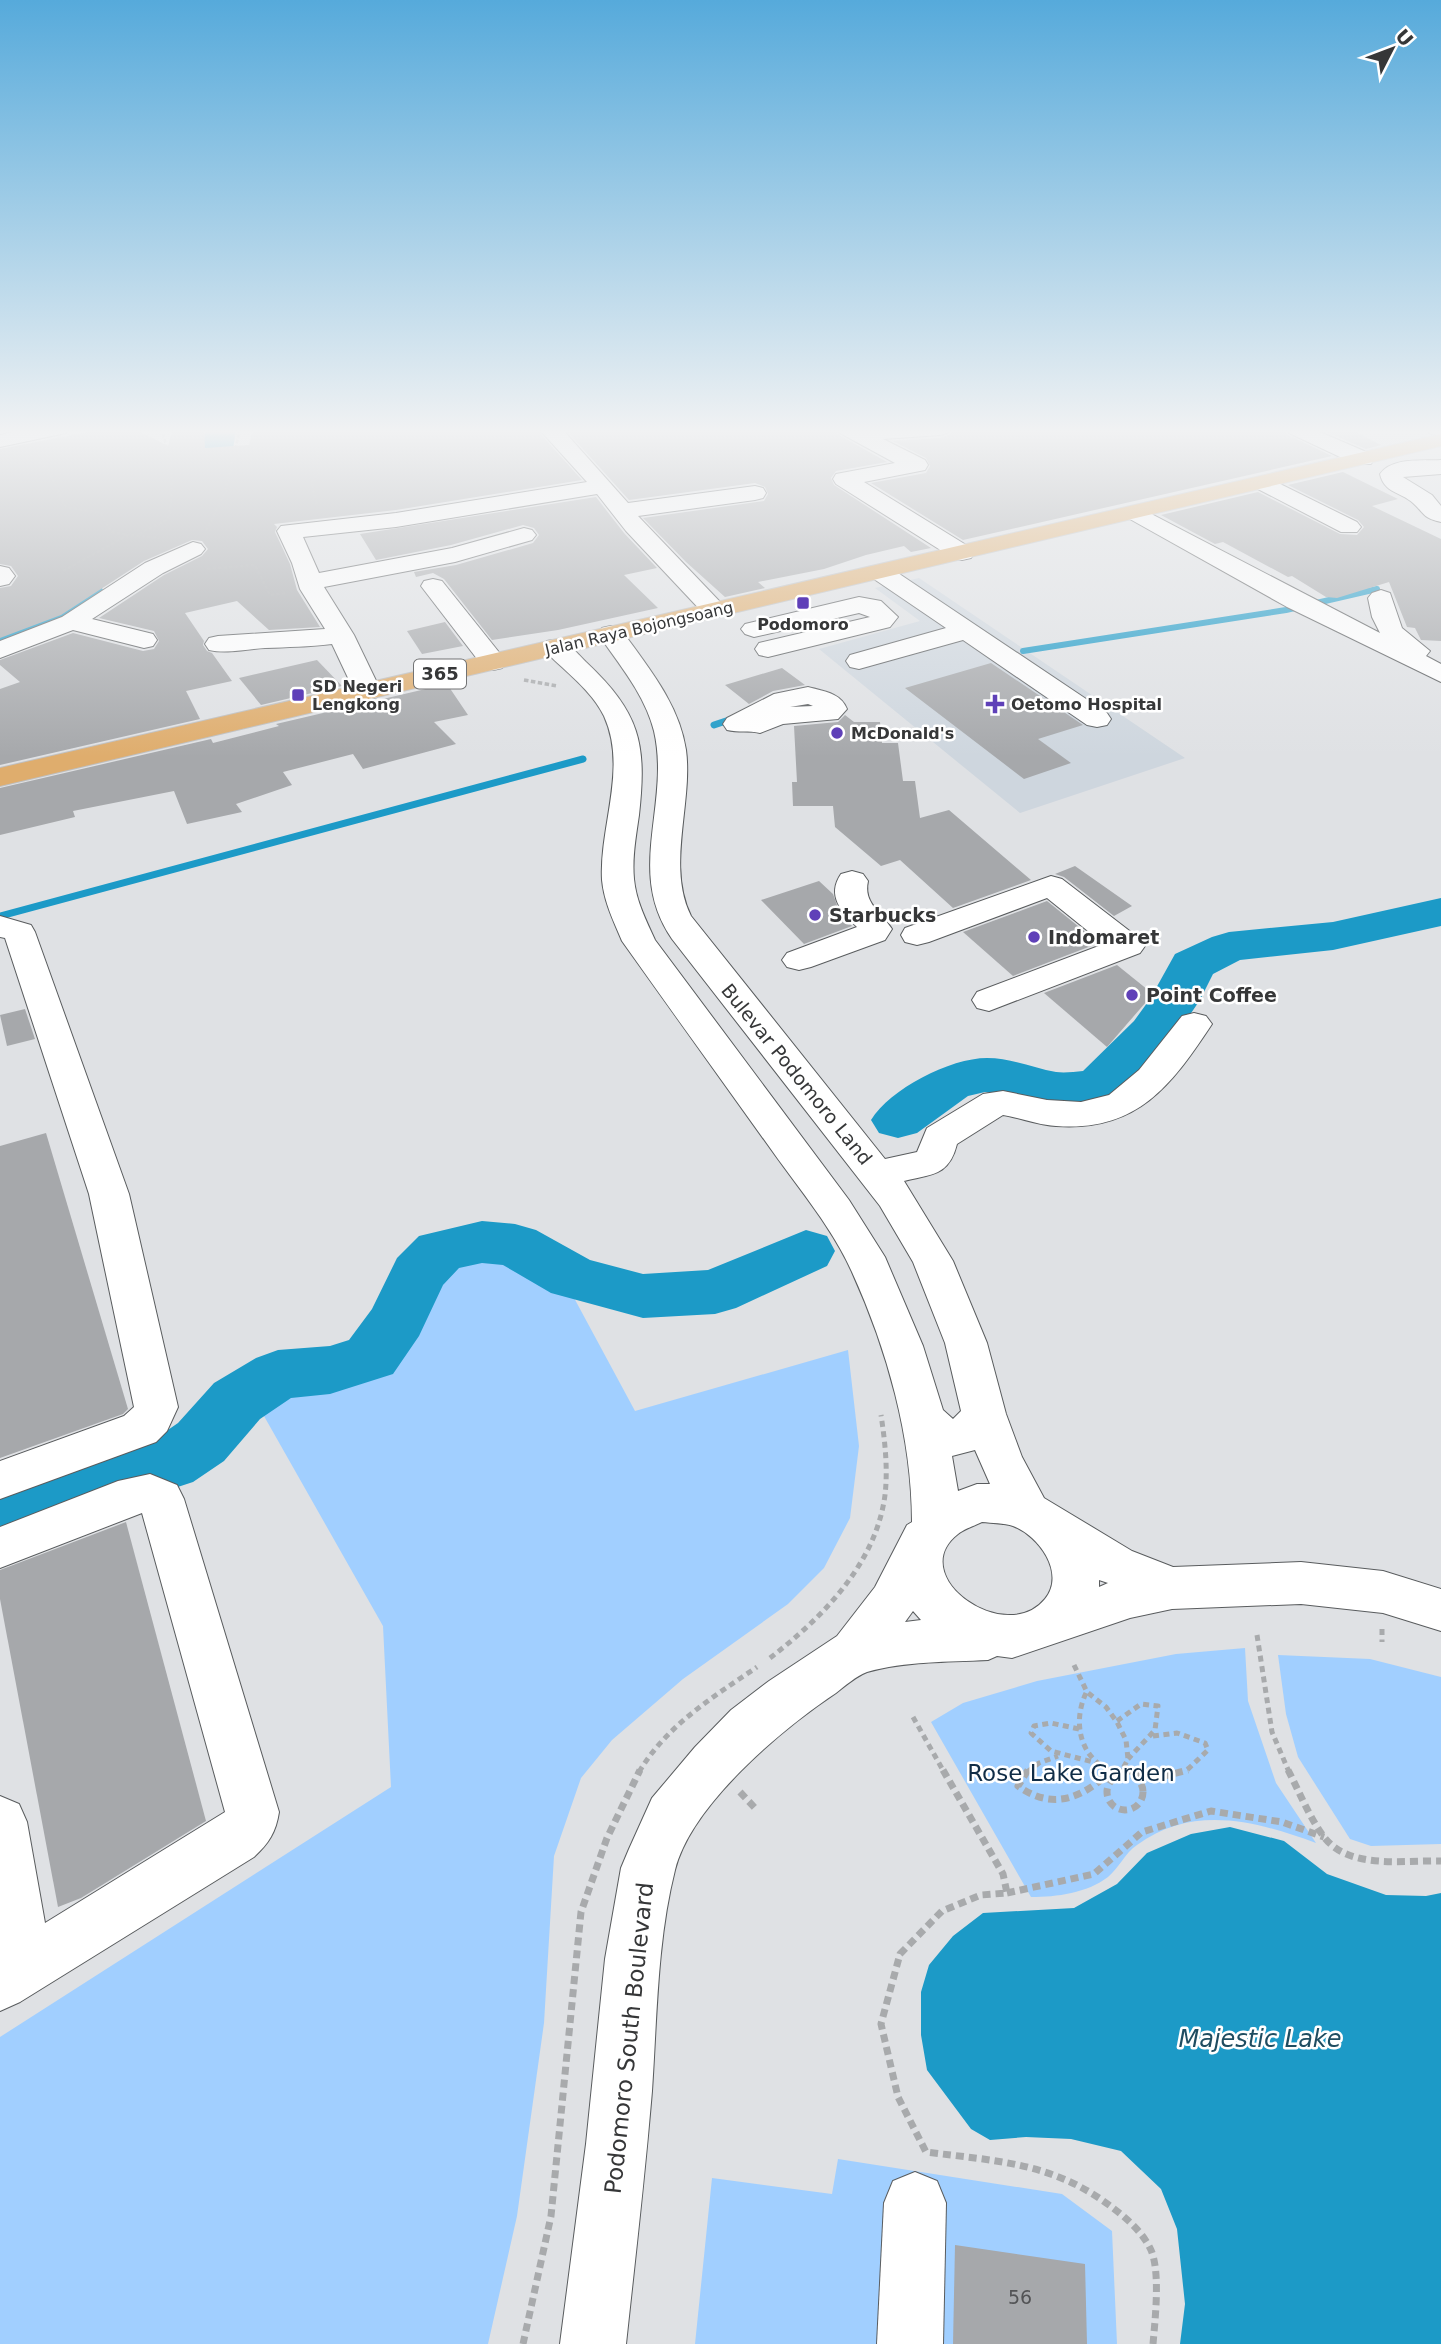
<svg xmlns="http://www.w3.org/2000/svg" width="1441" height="2344" font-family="'DejaVu Sans',sans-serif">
	<rect width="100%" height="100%" fill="#dfe1e4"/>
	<!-- built -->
	<path fill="#ced6de" d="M919 578 1185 758 1020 813 819 649 920 621 875 588Z"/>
	<!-- green -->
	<g fill="#a1cfff">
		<path d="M461 1251H490L535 1264 566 1283 635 1411 848 1350 859 1446 850 1518 824 1568 788 1604 683 1679 612 1740 581 1778 554 1856 544 2023 517 2216 488 2344H0V2037L391 1787 383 1626 260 1409 238 1413 269 1389 296 1382 345 1379 384 1360 407 1336 415 1301 437 1266Z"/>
		<path d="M1245 1648 1248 1701 1276 1783 1316 1843C1256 1821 1193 1804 1137 1845 1125 1853 1119 1868 1108 1877 1087 1893 1057 1897 1031 1897L931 1722 963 1703 1037 1681 1176 1654Z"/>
		<path d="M1278 1655 1370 1659 1441 1677V1844L1371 1846 1350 1839 1298 1757 1286 1714Z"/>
		<path d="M838 2159 1062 2194 1112 2231 1117 2344H695L712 2178 832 2194Z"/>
	</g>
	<!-- water -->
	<path fill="#1c9ac7" d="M1230 1827 1284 1841 1327 1874 1386 1895 1426 1896 1441 1893V2344H1180L1185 2304 1177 2229 1161 2189 1121 2151 1071 2139 1026 2137 990 2140 971 2129 927 2070 921 2035V1992L929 1965 953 1936 983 1913 1074 1908 1117 1884 1147 1853 1191 1834Z"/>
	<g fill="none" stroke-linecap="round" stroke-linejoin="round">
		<!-- stream-far1 -->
		<path stroke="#1c9ac7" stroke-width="6" d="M1023 651 1286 610 1377 589"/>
		<!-- stream -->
		<g stroke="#1c9ac7" stroke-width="7">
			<path d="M714 725 735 718"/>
			<path d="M0 916 583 759"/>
		</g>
		<!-- river -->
		<g fill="#1c9ac7" fill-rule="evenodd">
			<path d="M206 429H236L227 491 211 529 199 532 187 529 182 522 195 491Z"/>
			<path d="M87 582 100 585 105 593 100 601 28 641 0 649V626L74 585Z"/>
			<path d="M1441 898V926L1333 950 1240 960 1213 974 1200 1000 1170 1044 1144 1074 1115 1100 1096 1106 1057 1108 1020 1097 985 1092 968 1096 917 1133 898 1138 879 1133 871 1120C890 1089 950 1058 987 1058 1011 1058 1033 1068 1056 1072 1064 1073 1074 1072 1083 1071L1134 1021 1150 999 1175 954 1212 937 1229 932 1333 922Z"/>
			<path d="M482 1221 515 1224 536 1230 590 1260 643 1274 708 1270 806 1230 827 1236 835 1251 827 1266 736 1308 715 1314 643 1318 551 1293 503 1265 482 1263 459 1268 443 1285 419 1336 393 1374 330 1394 291 1398 260 1419 224 1461 193 1482 132 1502 0 1556V1497L89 1462 149 1443 178 1423 214 1383 256 1358 278 1350 330 1346 349 1340 372 1309 397 1258 419 1236Z"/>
		</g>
	</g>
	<!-- building -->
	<g fill="#a6a8ab">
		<path d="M103 429H135L168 446 173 429H204L205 448 249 445 253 430 536 429 582 480 396 510 274 524 277 527 275 532 290 564 297 590 320 627 269 630 237 601 185 613 204 641 203 645 207 651 212 653 232 681 186 691 200 719 0 765V689L20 682 0 665V660L73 633 143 651 154 649 159 641 154 631 99 618 164 575 202 556 208 549 202 541 192 540 144 561 61 615 0 638V588L11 586 18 576 11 566 0 564V449Z"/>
		<path d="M565 429H833L839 435 887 462 836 471 831 478 834 485 931 548 911 552 904 546 866 555 824 569 758 582 765 588 725 597 686 562 643 518 764 501 768 494 765 487 755 483 629 500Z"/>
		<path d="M954 429H1282L1288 435 1332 456 963 540 871 483 926 473 930 466 926 458 893 441 940 438 949 435Z"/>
		<path d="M1320 429H1350L1381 445 1366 449Z"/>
		<path d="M1343 472 1398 499 1372 506 1441 539V641L1421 640 1415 628 1407 627 1389 582 1337 598 1326 597 1292 576 1288 577 1223 542 1215 544 1161 515 1258 492 1340 534 1357 535 1364 527 1358 520 1288 485Z"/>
		<path d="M596 497 624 533 657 568 624 575 658 608 558 630 492 640 444 579 433 573 416 577 414 572 456 565 533 543 539 535 534 528 523 525 451 545 376 560 360 534Z"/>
		<path d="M445 622 463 646 422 654 407 631Z"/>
		<path d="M317 660 342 686 261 705 239 678Z"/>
		<path d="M991 663 1083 725 1038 739 1071 763 1024 779 905 688Z"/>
		<path d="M782 668 805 685 773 691 749 704 725 685Z"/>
		<path d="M447 684 468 715 434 722 456 744 363 769 353 754 283 772 292 785 236 804 242 812 187 824 174 791 73 811 75 817 0 835V788L211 739 213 743 279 726 276 724Z"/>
		<path d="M845 715 854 722H880L882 743H898L903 781H915L920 818 949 810 1031 880 953 908 900 860 881 866 835 827 833 806H793L792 782H797L794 726 838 722Z"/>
		<path d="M1075 866 1132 906 1114 916 1064 877 1055 874Z"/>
		<path d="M819 881 833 894 839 911 852 926 804 944 761 900Z"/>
		<path d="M1047 901 1099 943 1013 976 963 932Z"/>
		<path d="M1117 965 1153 994 1107 1047 1044 993Z"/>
		<path d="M25 1009 35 1039 7 1046 0 1015Z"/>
		<path d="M46 1133 128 1409 123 1414 0 1458V1146Z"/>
		<path d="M126 1522 206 1821 81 1898 58 1907 0 1599V1570Z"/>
		<path d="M955 2245 1085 2264 1087 2344H953Z"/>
	</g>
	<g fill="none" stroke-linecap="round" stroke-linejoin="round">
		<!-- minor casing -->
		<g stroke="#595c5e" stroke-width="2">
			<g id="minor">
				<path d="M28 429H70L66 433 0 447V435Z"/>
				<path d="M539 429H562L628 503 755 486 763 488 766 493 763 498 755 500 638 516 723 605 727 610 723 615 714 618 705 615 626 531 597 494 396 527 303 537 319 573 452 548 524 528 532 530 536 535 532 540 455 562 324 587 354 635 381 691 377 697 367 699 357 697 332 644C309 647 288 647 265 648 246 649 227 654 209 650L205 644 209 638 218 636 325 629 300 589 292 563 277 531 281 526 396 513 587 482Z"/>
				<path d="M836 429H951L947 433 940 435 883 439 925 460 928 465 925 470 864 482 971 548 974 553 971 558 962 560 953 558 836 484 833 479 836 474 895 463 840 433Z"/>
				<path d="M1285 429H1313L1371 454 1374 459 1371 464H1355L1289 433Z"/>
				<path d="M1425 429H1441V437L1429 433Z"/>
				<path d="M1441 460V474L1403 477 1432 495 1441 506V522C1423 518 1425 514 1413 503 1401 492 1384 493 1380 474 1392 457 1422 461 1441 460Z"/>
				<path d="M1264 476 1357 522 1361 527 1357 532H1341L1256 488 1253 483 1256 478Z"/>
				<path d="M1136 506 1380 633 1372 617 1368 598 1372 593 1381 590 1390 593 1402 628 1430 651 1426 656 1441 664V682L1287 607 1128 518 1124 513 1128 508Z"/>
				<path d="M193 542 201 544 205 549 201 554 163 573 92 619 153 634 157 640 153 646 144 648 73 630 0 658V641L62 617 145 563Z"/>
				<path d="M880 565 889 567 1107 713 1111 719 1107 725 1097 727 1087 725 963 640 859 669 850 667 846 661 850 655 946 628 871 577 868 572 871 567Z"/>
				<path d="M0 566 9 568 15 576 9 584 0 586Z"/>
				<path d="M433 579 442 581 502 656 506 662 502 668 493 670 484 668 421 586 424 581Z"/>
				<path d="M859 597 881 601 898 617 890 627 768 657 759 655 755 649 759 643 870 617 859 613 754 637 745 634 741 629 745 624Z"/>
				<path d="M611 626 620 628C647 666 679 703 686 750 693 803 666 866 691 916L885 1159 917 1152 927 1128 983 1094 1003 1091 1047 1100 1081 1102 1109 1095 1139 1070 1182 1016 1194 1013 1206 1016 1212 1024C1171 1086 1137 1132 1056 1126 1038 1125 1021 1118 1003 1115L957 1144C949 1176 932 1174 904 1181L953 1261 987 1343 1006 1414 1022 1457 1044 1498 1132 1551 1173 1567 1301 1562 1383 1571 1441 1589V1631L1383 1613 1301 1604 1172 1609 1130 1618 1012 1658 997 1656 988 1660C949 1662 905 1661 867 1672 856 1676 845 1686 836 1693 782 1729 691 1805 675 1870 657 1941 657 2018 652 2091 645 2176 635 2260 626 2344H560L586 2144 605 1959 621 1868 629 1849 652 1798 695 1747 731 1710 769 1681 837 1636 875 1587 907 1525 912 1522C912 1437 887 1349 852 1272 833 1229 800 1190 773 1152 723 1082 672 1012 622 941 614 922 604 902 602 880 599 826 628 769 604 716 592 691 566 672 547 653L543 647 547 641C565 637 574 650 586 662 640 713 647 743 639 815 636 836 632 858 634 879 636 901 646 920 655 940L849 1200 885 1257 923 1346 943 1410 953 1419 961 1411 945 1343 913 1262 880 1206 672 939C625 871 671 805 654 731 645 695 619 664 598 634L602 628ZM975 1450 990 1484H977L958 1491 952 1456ZM982 1522C992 1523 1004 1523 1013 1526 1039 1536 1066 1573 1045 1599 1006 1647 904 1576 958 1534 964 1529 974 1526 982 1522ZM1099 1580 1108 1583 1099 1587ZM913 1611 921 1620 905 1622Z"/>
				<path d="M808 687C823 691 841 693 847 709L838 719 783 724 760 733C748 730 740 733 727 730L723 724 727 718 774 694ZM808 704 813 706 790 707Z"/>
				<path d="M852 871 863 874 868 881C863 903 881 912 892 929L885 940 811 967 799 970 787 967 782 960 787 953 857 927C842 912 826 896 841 874Z"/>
				<path d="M1051 876 1062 879 1140 939 1145 946 1140 953 989 1011 977 1008 972 1000 977 992 1104 944 1047 898 929 942 917 945 905 942 901 935 905 928Z"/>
				<path d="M0 916 31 925 35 932 129 1194 178 1407 167 1431 156 1442 0 1499V1461L124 1416 134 1407 89 1194 5 938 0 937Z"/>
				<path d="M150 1474 177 1485 184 1499 279 1812C276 1832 269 1843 254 1857L20 2002 0 2011V1796L19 1804 27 1822 45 1923 225 1812 142 1513 0 1568V1527L118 1481Z"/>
				<path d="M915 2172 937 2181 946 2203 943 2344H877L884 2203 893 2181Z"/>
			</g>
		</g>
		<!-- major casing -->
		<g stroke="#bfbfbf" stroke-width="2">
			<path id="major" d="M1441 434V446L0 786V768Z"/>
		</g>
		<!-- path-far3 -->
		<g stroke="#a8aaac" stroke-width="2.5" stroke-dasharray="3.5 2" stroke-linecap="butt">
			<path d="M311 429 316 435 321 470 312 482 317 506"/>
			<path d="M1175 446 1206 435 1193 429"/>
			<path d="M32 454 48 470 66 507 101 513 111 532 127 535"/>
			<path d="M206 531 225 493 240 429"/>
			<path d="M139 534 168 519C175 488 172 459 161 429"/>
			<path d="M207 569 255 565 270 595 287 593"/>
			<path d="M63 571 128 535 159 538"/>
		</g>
		<!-- path-far2 -->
		<path stroke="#a8aaac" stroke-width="3.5" stroke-dasharray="4.5 2.5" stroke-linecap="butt" d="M524 680 557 686"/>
		<!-- path-far1 -->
		<g stroke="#a8aaac" stroke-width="5" stroke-dasharray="6 4.5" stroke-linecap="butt">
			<path d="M1382 1629V1642"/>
			<path d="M1257 1635 1272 1732 1289 1772"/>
			<path d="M770 1658C822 1618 876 1564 885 1495 888 1469 885 1441 881 1415"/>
			<path d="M1074 1665 1087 1692 1106 1707 1117 1722 1126 1740 1128 1759 1121 1772"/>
			<path d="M1086 1693C1072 1723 1080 1759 1113 1772"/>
			<path d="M913 1717 944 1772"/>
			<path d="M1117 1721 1141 1704 1158 1706 1155 1730 1128 1759"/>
			<path d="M1079 1729 1051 1723 1034 1726 1031 1733 1051 1751 1093 1762"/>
			<path d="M1153 1736 1177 1733 1205 1743 1208 1750 1185 1772"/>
			<path d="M1124 1770 1131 1772"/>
			<path d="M639 1772C667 1725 713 1697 757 1667"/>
			<path d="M1027 1772 1039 1763 1058 1756"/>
		</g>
		<!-- path -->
		<g stroke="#a8aaac" stroke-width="7" stroke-dasharray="8 5" stroke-linecap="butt">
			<path d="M943 1770 1003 1874 1007 1893 981 1895 942 1911 900 1954 881 2024 898 2097 926 2152C995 2161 1051 2162 1109 2205 1124 2216 1141 2230 1150 2248 1161 2269 1155 2320 1153 2344"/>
			<path d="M1028 1770 1018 1786C1053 1811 1082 1798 1110 1772"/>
			<path d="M1109 1770 1119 1774 1123 1770"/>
			<path d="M1124 1770 1161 1777 1188 1770"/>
			<path d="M1288 1770C1299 1791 1309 1817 1324 1837 1349 1870 1404 1860 1441 1861"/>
			<circle cx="1125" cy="1792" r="18"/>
			<path d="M740 1792 755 1808"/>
			<path d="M1007 1893 1094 1874 1142 1832 1211 1811 1282 1822 1324 1837"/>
			<path d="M523 2344 551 2216 581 1912 607 1838 640 1770"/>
		</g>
		<!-- minor -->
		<use href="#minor" fill="#fff" fill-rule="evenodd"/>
		<!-- major -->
		<use href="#major" fill="#dfad6d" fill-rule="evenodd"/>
	</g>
	<!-- sky -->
	<linearGradient id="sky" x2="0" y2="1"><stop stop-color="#56aadb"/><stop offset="0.57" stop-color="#f1f2f3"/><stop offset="1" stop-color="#f1f2f3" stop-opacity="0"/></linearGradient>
	<rect width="1441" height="757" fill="url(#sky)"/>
	<!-- markers -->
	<g fill="#5f40b8" stroke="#fff" stroke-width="2.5">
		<rect x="796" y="596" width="14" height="14" rx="3.5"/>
		<rect x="291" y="688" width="14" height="14" rx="3.5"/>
		<path d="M991.5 693.5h7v7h7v7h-7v7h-7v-7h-7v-7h7z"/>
		<circle cx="837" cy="733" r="7"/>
		<circle cx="815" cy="915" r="7"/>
		<circle cx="1034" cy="937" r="7"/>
		<circle cx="1132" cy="995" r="7"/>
	</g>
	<g text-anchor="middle" stroke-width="5" stroke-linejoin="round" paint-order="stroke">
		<!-- far-poi labels -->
		<g font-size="16" font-weight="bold" fill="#363738" stroke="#fff" text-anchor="start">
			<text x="803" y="630" text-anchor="middle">Podomoro</text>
			<text x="312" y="692">SD Negeri<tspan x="312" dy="18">Lengkong</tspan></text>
			<text x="1011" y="710">Oetomo Hospital</text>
			<text x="851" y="739">McDonald's</text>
		</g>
		<!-- far-street labels -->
		<g font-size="16" fill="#363738" stroke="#fff">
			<text transform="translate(639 628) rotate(-13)" y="6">Jalan Raya Bojongsoang</text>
		</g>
		<!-- shield labels -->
		<rect fill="#fff" stroke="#727374" stroke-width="2" x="414" y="659.5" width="52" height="29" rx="5"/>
		<g font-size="18" font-weight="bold" fill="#363738">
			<text x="440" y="680">365</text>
		</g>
		<!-- poi labels -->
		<g font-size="19" font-weight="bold" fill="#363738" stroke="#fff" text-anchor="start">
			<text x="829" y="922">Starbucks</text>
			<text x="1048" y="944">Indomaret</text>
			<text x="1146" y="1002">Point Coffee</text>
		</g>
		<!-- street labels -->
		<g font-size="19" fill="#363738" stroke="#fff">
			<text transform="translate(797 1074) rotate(51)" y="7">Bulevar Podomoro Land</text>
		</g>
		<!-- near-number labels -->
		<g font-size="19" fill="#525355">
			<text x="1020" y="2304">56</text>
		</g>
		<!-- near-park labels -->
		<g font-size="23" fill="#102d47" stroke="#fff">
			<text x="1071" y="1781">Rose Lake Garden</text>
		</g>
		<!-- near-street labels -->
		<g font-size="23" fill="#363738" stroke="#fff">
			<text transform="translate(629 2038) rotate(-84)" y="8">Podomoro South Boulevard</text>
		</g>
		<!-- near-water labels -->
		<g font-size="24" font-style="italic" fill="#1f4d61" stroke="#fff">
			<text x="1260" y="2047">Majestic Lake</text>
		</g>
	</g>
	<!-- north arrow -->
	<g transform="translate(1392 49) rotate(48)" stroke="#ffffff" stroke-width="5" paint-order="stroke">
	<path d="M0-5L12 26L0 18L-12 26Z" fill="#363738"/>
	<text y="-10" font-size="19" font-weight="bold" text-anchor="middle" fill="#363738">U</text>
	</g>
</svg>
